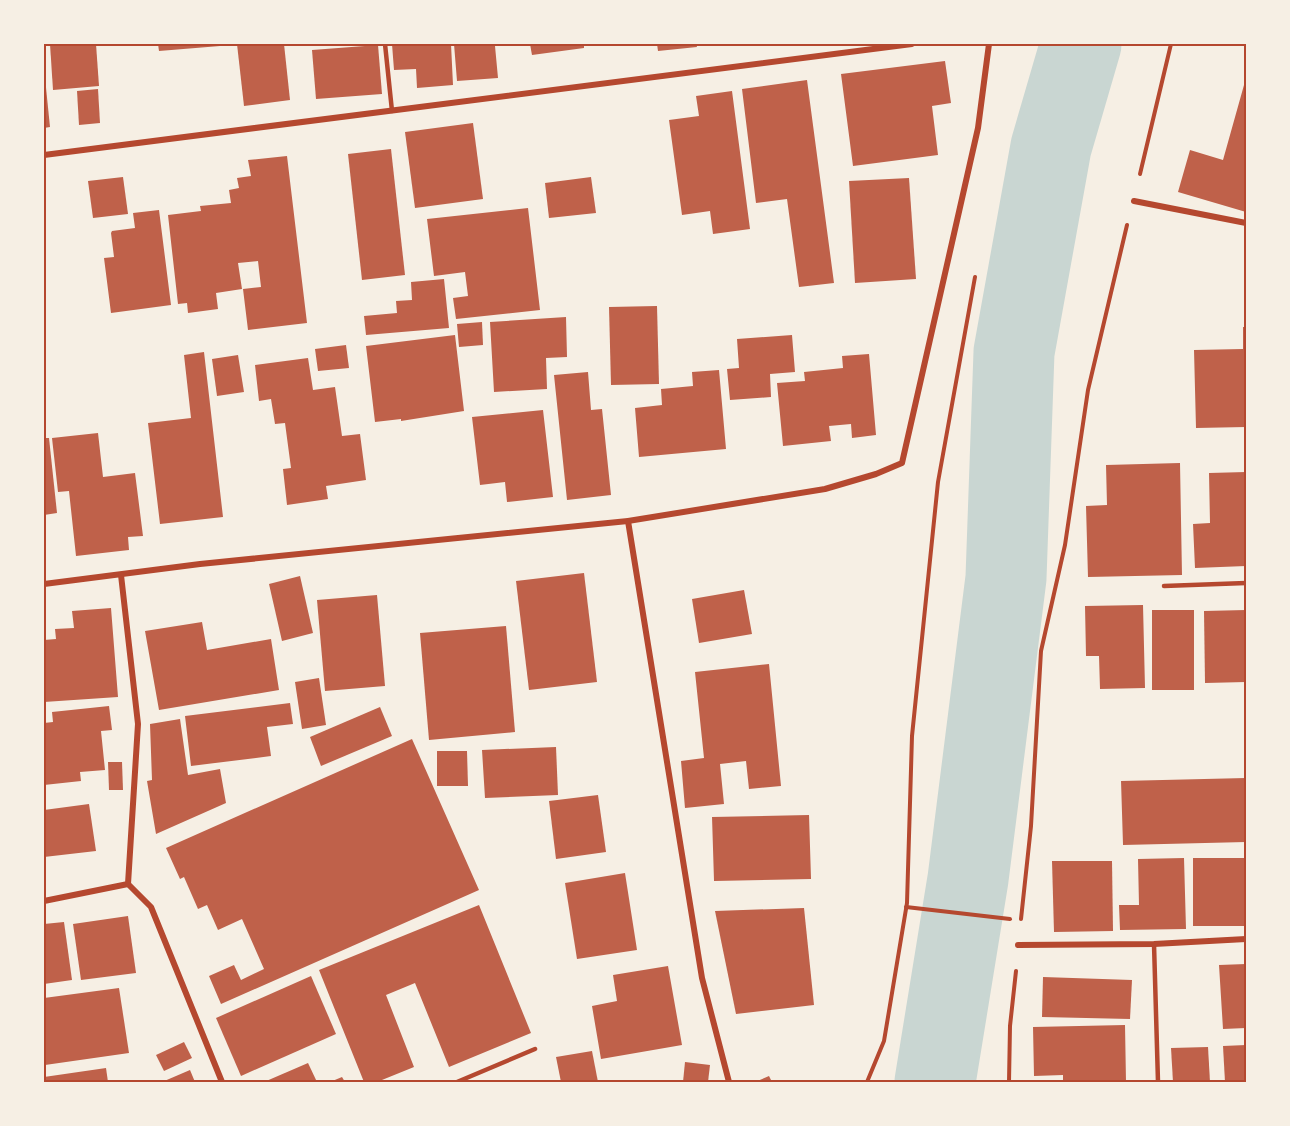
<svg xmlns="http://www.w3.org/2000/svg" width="1290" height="1126" font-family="Helvetica,sans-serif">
	<rect width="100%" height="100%" fill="#f6efe4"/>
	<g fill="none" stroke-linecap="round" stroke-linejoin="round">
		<!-- river -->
		<path stroke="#c9d6d2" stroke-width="81" d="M935 1082 968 879 1006 578 1014 352 1051 147 1081 44"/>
	</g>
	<!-- building -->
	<g fill="#bf614a">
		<path d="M50 44H96L99 86 53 90Z"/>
		<path d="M158 44H219L220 46 159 51Z"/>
		<path d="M237 44H284L290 100 244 106Z"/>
		<path d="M392 44H451L453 85 417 88 416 69 394 70Z"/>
		<path d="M454 44H505L495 46 498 78 457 81Z"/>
		<path d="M530 44H584V48L532 55Z"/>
		<path d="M657 44H696L697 47 658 51Z"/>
		<path d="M378 45 382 94 316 99 312 50Z"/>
		<path d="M945 61 951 103 932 106 938 155 853 166 841 74Z"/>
		<path d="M44 68 50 127 44 128Z"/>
		<path d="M807 80 834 283 799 287 787 199 756 203 742 89Z"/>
		<path d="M1244 85 1246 86V212L1178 192 1190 150 1223 160Z"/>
		<path d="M98 89 100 123 79 125 77 91Z"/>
		<path d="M732 91 750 229 713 234 710 211 682 215 669 120 699 116 696 96Z"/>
		<path d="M473 123 483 199 415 208 405 132Z"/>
		<path d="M391 149 405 275 362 280 348 154Z"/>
		<path d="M287 156 307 323 248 330 243 289 261 287 258 261 238 263 242 289 216 293 218 309 188 313 187 303 178 304 168 215 201 211 200 206 231 203 229 190 239 188 237 178 251 176 248 160Z"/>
		<path d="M123 177 128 214 93 218 88 181Z"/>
		<path d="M591 177 596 213 549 218 545 183Z"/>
		<path d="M909 178 916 279 855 283 849 181Z"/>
		<path d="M528 208 540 310 456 319 453 298 468 296 465 272 434 276 427 219Z"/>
		<path d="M159 210 171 305 111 313 104 258 114 257 111 233 112 231 135 228 133 213Z"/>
		<path d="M444 279 449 328 366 335 364 316 397 313 396 301 412 300 411 282Z"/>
		<path d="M657 306 659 384 611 385 609 307Z"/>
		<path d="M566 317 567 357 546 358 547 389 494 392 490 322Z"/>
		<path d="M482 322 483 345 459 347 457 324Z"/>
		<path d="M1243 327H1246V427L1196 428 1194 350 1243 349Z"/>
		<path d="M455 335 464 411 401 421V419L375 422 366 346Z"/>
		<path d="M792 335 795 372 770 374 771 397 730 400 727 369 739 368 737 339Z"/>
		<path d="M346 345 349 368 318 371 315 349Z"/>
		<path d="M204 352 223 517 160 524 148 423 191 418 184 355Z"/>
		<path d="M869 354 876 435 852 438 851 424 829 426 831 441 783 446 777 383 805 381 804 372 843 368 842 356Z"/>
		<path d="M238 355 244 392 217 396 212 359Z"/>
		<path d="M308 358 313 390 335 387 342 436 360 434 366 480 326 486 328 499 287 505 283 469 291 468 285 423 275 424 271 399 259 401 255 365Z"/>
		<path d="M719 370 726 449 639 457 635 408 662 405 661 389 693 386 692 372Z"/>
		<path d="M588 372 591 410 602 409 611 495 567 500 554 375Z"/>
		<path d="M543 410 553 497 507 502 505 482 480 485 472 417Z"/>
		<path d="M98 433 103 477 135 473 143 536 128 537 129 550 76 556 69 491 58 492 52 438Z"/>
		<path d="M44 438H49L57 513 44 515Z"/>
		<path d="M1180 463 1182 575 1088 577 1086 506 1107 505 1106 465Z"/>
		<path d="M1246 472V566L1195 568 1193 524 1210 523 1209 473Z"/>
		<path d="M584 573 597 682 529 690 516 581Z"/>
		<path d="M300 576 313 633 282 641 269 584Z"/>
		<path d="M744 590 752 634 699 643 692 599Z"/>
		<path d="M377 595 385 686 325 691 317 600Z"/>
		<path d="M1143 605 1145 688 1100 689 1099 656H1086L1085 606Z"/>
		<path d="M111 608 118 697 44 702V640L56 639 55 629 74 628 72 611Z"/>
		<rect x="1152" y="610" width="42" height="80"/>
		<path d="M1246 610V682L1205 683 1204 611Z"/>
		<path d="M202 622 207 650 271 639 279 690 159 710 145 631Z"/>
		<path d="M506 626 515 732 429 740 420 633Z"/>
		<path d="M769 664 781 786 749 789 746 761 720 764 724 804 685 808 681 761 704 758 695 672Z"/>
		<path d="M319 678 326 725 302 729 295 682Z"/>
		<path d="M290 703 293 724 267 727 271 756 191 766 185 716Z"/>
		<path d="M109 706 112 730 101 731 105 770 80 772 81 781 44 785V723L53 722 52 712Z"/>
		<path d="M380 707 392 736 321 766 310 737Z"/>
		<path d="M180 719 188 775 220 769 226 803 156 834 147 781 152 780 150 724Z"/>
		<path d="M412 739 479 890 221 1004 209 976 234 965 241 980 264 969 242 919 218 930 207 905 198 909 184 877 180 879 166 848Z"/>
		<path d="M556 747 558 795 485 798 482 750Z"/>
		<path d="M437 751H467L468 786H437Z"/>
		<path d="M108 762H122L123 790H109Z"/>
		<path d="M1246 778V842L1123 845 1121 781Z"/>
		<path d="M598 795 606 852 556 859 549 801Z"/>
		<path d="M89 804 96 851 44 857V810Z"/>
		<path d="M809 815 811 879 714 881 712 817Z"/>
		<path d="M1184 858 1186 929 1120 930 1119 905H1139L1138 859Z"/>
		<rect x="1193" y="858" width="51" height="68"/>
		<path d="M1052 861H1112L1113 931 1054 932Z"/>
		<path d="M625 873 637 950 577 959 565 883Z"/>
		<path d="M479 905 531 1033 449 1067 415 983 386 995 414 1067 377 1082H364L319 970Z"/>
		<path d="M804 908 814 1005 736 1014 715 911Z"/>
		<path d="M128 916 136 973 81 980 73 924Z"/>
		<path d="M64 922 72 980 44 984V924Z"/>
		<path d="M1246 964V1028L1223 1029 1219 965Z"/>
		<path d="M668 966 682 1045 601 1059 592 1006 617 1001 613 975Z"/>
		<path d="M311 976 336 1034 241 1076 216 1018Z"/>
		<path d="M1043 977 1132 980 1130 1019 1042 1017Z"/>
		<path d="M119 988 129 1053 45 1065 44 998Z"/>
		<path d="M1125 1025 1126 1082H1063V1075L1034 1076 1033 1027Z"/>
		<path d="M184 1042 192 1058 164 1071 156 1055Z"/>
		<path d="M1246 1045V1082H1225L1223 1046Z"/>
		<path d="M1208 1047 1210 1082H1173L1171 1048Z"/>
		<path d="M592 1051 598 1082H561L556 1057Z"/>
		<path d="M685 1062 710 1065 708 1082H683Z"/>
		<path d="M308 1063 317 1082H264Z"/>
		<path d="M106 1068 108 1082H44V1077Z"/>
		<path d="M190 1070 195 1082H162Z"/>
		<path d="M769 1076 772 1082H755Z"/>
		<path d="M342 1077 345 1082H330Z"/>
	</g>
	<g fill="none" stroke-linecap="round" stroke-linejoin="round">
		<!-- path -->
		<g stroke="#b5482f" stroke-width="4">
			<path d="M1140 174 1171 44"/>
			<path d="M906 907 1010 919"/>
			<path d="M1021 919 1031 826 1041 651 1065 545 1088 390 1127 225"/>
			<path d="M867 1082 884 1041 907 903 912 736 938 482 975 277"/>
			<path d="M1009 1082 1010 1026 1016 971"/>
		</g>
		<!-- service -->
		<g stroke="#b5482f" stroke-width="4.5">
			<path d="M385 44 392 111"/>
			<path d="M1164 586 1246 583"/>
			<path d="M1154 944 1158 1082"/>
			<path d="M457 1082 535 1049"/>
		</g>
		<!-- minor -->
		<g stroke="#b5482f" stroke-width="6">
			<path d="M44 155 912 44"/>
			<path d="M1134 201 1246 223"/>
			<path d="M628 521 702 978 729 1082"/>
			<path d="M44 584 200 564 628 521 825 489 876 474 902 463 978 128 989 44"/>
			<path d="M128 884 151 907 222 1082"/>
			<path d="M44 901 128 884 138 724 121 575"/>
			<path d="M1018 945 1154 944 1246 939"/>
		</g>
	</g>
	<!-- border -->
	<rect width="1290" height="1126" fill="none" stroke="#f6efe4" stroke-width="90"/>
	<rect x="45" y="45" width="1200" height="1036" fill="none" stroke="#b5482f" stroke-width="2"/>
</svg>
